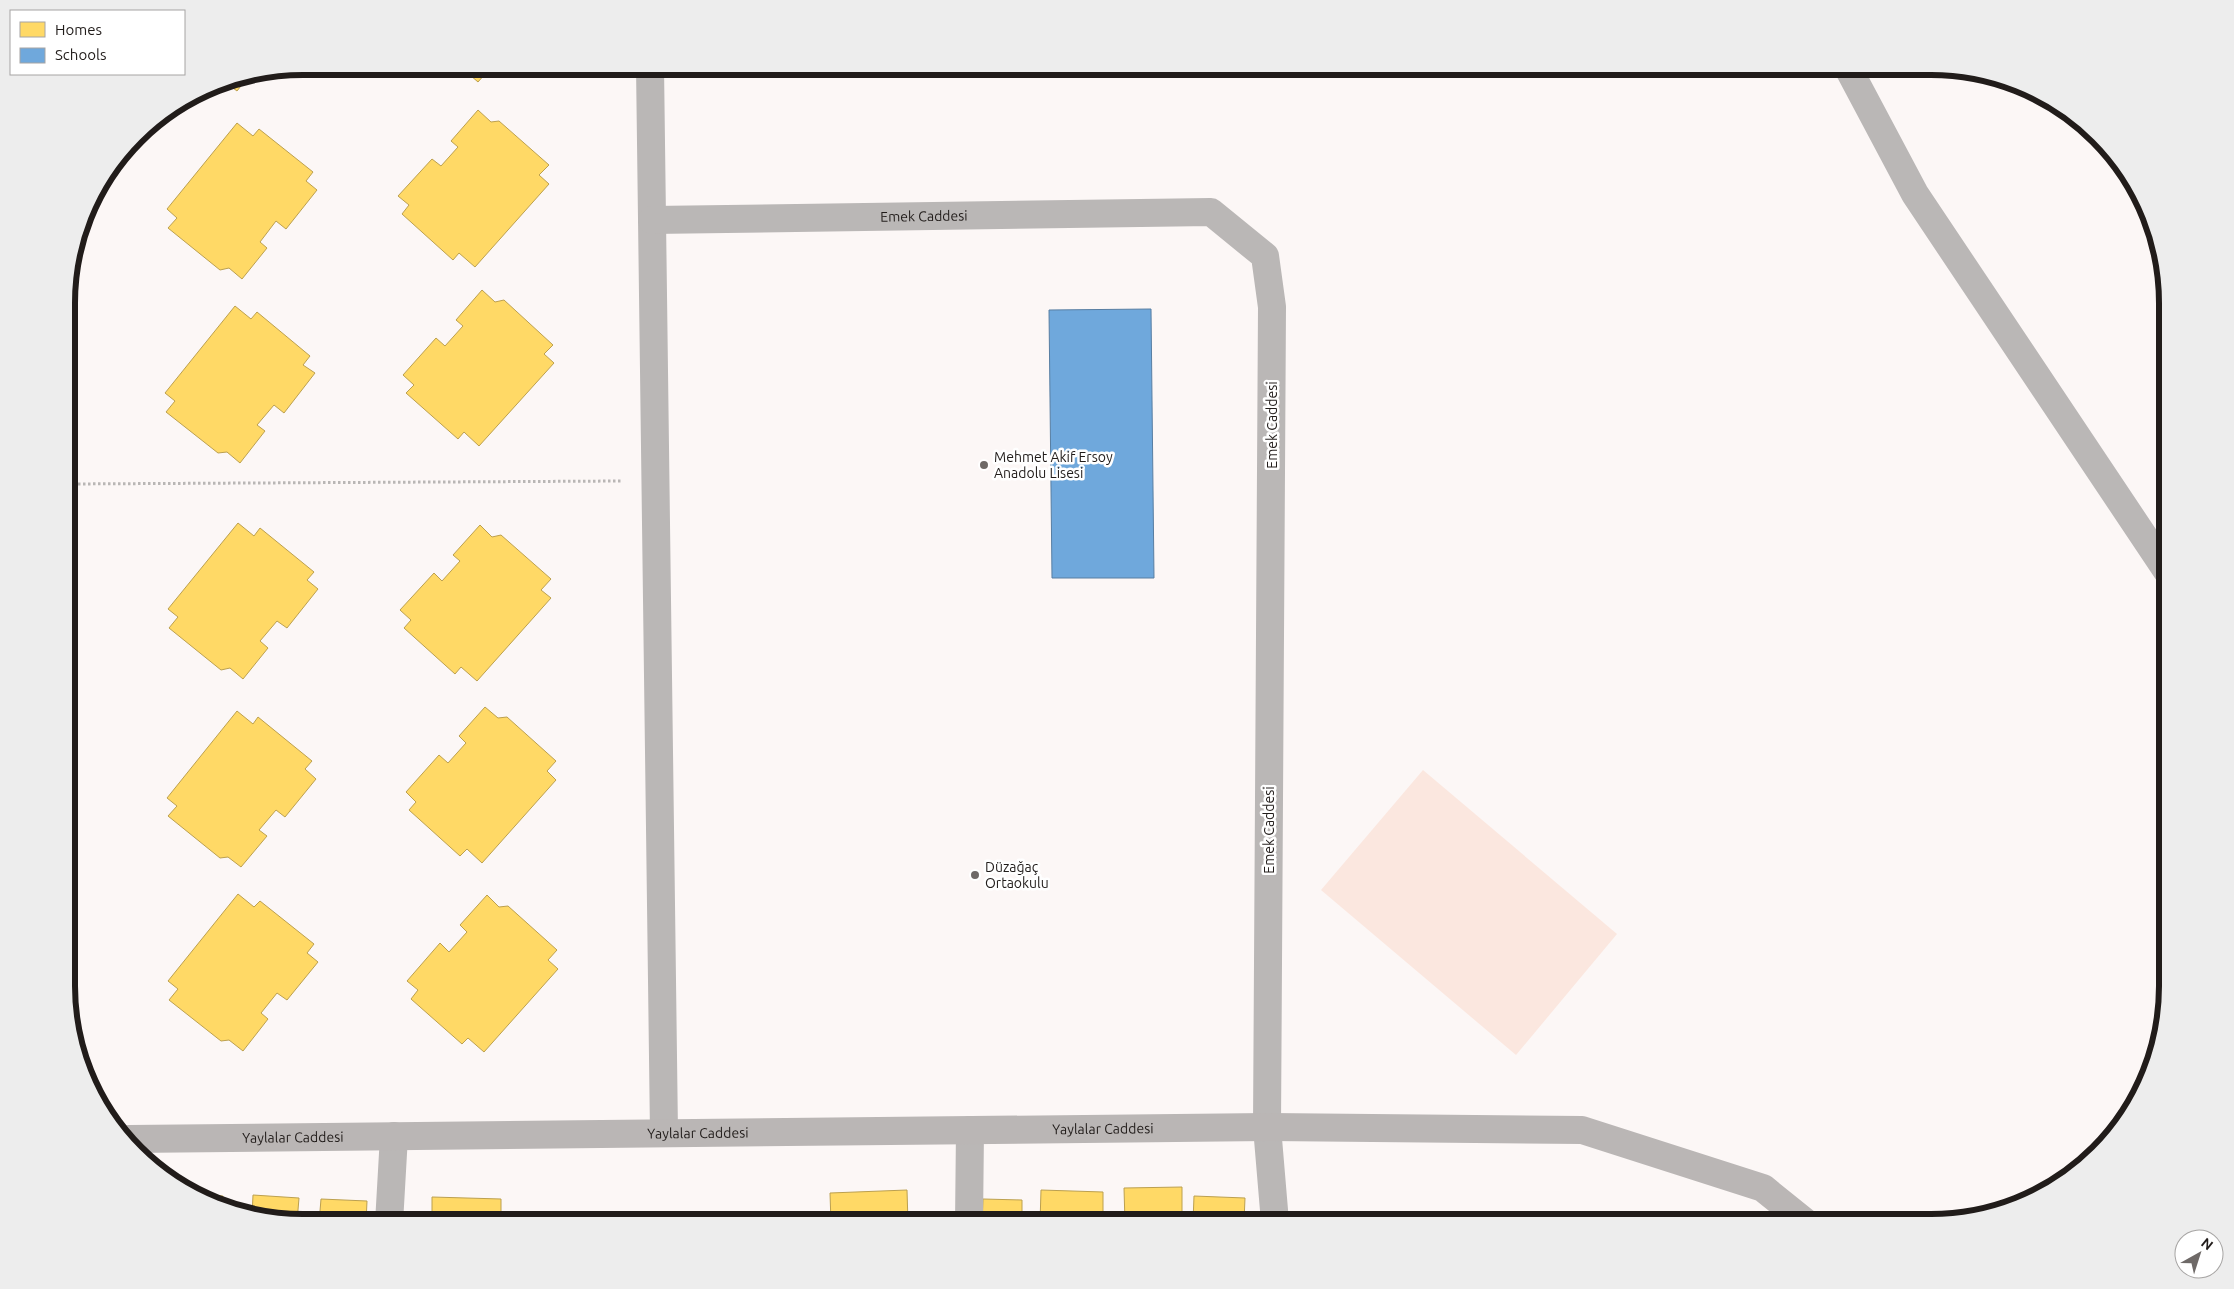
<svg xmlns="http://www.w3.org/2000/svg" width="2234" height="1289" font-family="Ubuntu,sans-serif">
	<rect width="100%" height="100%" fill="#fcf7f6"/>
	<!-- green -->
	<path fill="#fbe7df" d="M1423 770 1617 934 1516 1055 1321 890Z"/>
	<!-- homes -->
	<g fill="#ffd966" stroke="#bca04f">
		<path d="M446 66H492L478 82 462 68 456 75Z"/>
		<path d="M248 77 237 91 225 82Z"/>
		<path d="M478 110 491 122 499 121 549 165 539 175 549 184 475 267 459 253 453 260 402 214 409 205 398 196 432 159 441 166 458 147 451 141Z"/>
		<path d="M237 123 253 136 259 129 313 172 306 181 317 190 286 229 276 221 260 242 267 248 242 279 229 268 220 270 168 228 177 218 167 209Z"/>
		<path d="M482 290 495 302 504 300 553 345 544 354 554 363 479 446 464 432 458 439 406 393 414 385 403 375 436 338 445 346 463 326 456 320Z"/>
		<path d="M235 306 251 319 257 312 310 356 303 365 315 373 284 413 274 405 257 425 265 431 240 463 227 452 218 453 166 412 175 401 165 393Z"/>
		<path d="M238 523 254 536 260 528 314 572 307 580 318 589 287 628 277 621 260 641 268 648 243 679 230 668 221 670 169 628 178 617 168 609Z"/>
		<path d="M480 525 492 537 501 535 551 579 541 590 551 598 477 681 461 667 455 674 404 628 411 620 400 610 434 573 442 581 460 561 453 555Z"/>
		<path d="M485 707 498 718 507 717 556 761 547 771 556 780 482 863 467 849 460 856 409 810 416 802 406 792 439 755 448 763 466 743 459 736Z"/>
		<path d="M237 711 253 724 258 717 312 761 305 769 316 779 285 817 276 810 259 830 267 836 241 867 228 857 220 858 168 816 177 806 167 798Z"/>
		<path d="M238 894 254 907 260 901 314 944 307 953 318 962 287 1000 277 993 261 1013 268 1019 243 1051 229 1040 221 1041 169 1000 178 989 168 981Z"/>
		<path d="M487 895 499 907 508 906 557 950 548 960 558 969 484 1052 468 1038 462 1044 411 999 418 990 407 981 440 943 449 952 467 932 460 925Z"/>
		<path d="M1182 1187V1222L1125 1223 1124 1188Z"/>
		<path d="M907 1190 908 1223H831L830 1193Z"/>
		<path d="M1041 1190 1103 1192V1223H1040Z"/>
		<path d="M191 1194 223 1196V1207Z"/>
		<path d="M253 1195 299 1198 297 1222 252 1216Z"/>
		<path d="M1194 1196 1245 1198 1244 1222H1193Z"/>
		<path d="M432 1197 501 1199V1223H432Z"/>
		<path d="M321 1199 367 1201 366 1223H319Z"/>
		<path d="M983 1199 1022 1200V1223H982Z"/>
	</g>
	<!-- schools -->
	<path fill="#6fa8dc" stroke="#587ea2" d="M1151 309 1154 578H1052L1049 310Z"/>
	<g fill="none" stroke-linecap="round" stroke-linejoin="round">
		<!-- path -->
		<path stroke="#b9b6b5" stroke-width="3" stroke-dasharray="2.5 2.5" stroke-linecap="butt" d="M68 484 623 481"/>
		<!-- street -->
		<g stroke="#bab7b6" stroke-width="28">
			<path d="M650 66 664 1133"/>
			<path d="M1847 66 1915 194 2167 571"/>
			<path id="s1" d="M652 220 1211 212 1265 256 1272 307 1267 1127 1275 1222"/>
			<path d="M389 1223 394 1136"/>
			<path d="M969 1223 970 1130"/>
		</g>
		<!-- secondary -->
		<path stroke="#bab6b5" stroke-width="28" id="s2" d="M129 1139 1267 1127 1582 1130 1763 1188 1805 1222"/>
	</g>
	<!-- markers -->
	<g fill="#6e6967" stroke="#fff" stroke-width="2">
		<circle cx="984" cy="465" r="5"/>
		<circle cx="975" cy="875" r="5"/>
	</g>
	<g text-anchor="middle" stroke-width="5" stroke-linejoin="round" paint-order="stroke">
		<!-- street labels -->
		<g font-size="14" fill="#211c1a" stroke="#fff">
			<text dy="5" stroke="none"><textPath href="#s1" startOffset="272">Emek Caddesi</textPath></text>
			<text transform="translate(1272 425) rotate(-90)" y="5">Emek Caddesi</text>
			<text transform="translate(1269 830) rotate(-90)" y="5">Emek Caddesi</text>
			<text dy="5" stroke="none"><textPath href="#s2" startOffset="974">Yaylalar Caddesi</textPath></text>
			<text dy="5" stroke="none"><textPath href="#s2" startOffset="569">Yaylalar Caddesi</textPath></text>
			<text dy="5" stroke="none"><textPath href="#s2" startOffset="164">Yaylalar Caddesi</textPath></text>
		</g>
		<!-- poi labels -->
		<g font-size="14" fill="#211c1a" stroke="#fff" text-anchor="start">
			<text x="994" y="462">Mehmet Akif Ersoy<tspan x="994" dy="16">Anadolu Lisesi</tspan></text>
			<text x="985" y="872">Düzağaç<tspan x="985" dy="16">Ortaokulu</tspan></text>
		</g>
	</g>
	<!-- crop -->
	<path d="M0 0H2234V1289H0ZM303 75H1931A228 228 0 0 1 2159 303V986A228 228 0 0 1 1931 1214H303A228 228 0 0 1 75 986V303A228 228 0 0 1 303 75Z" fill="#ededed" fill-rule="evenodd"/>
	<path fill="none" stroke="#211c1a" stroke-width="6" d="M303 75H1931A228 228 0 0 1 2159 303V986A228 228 0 0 1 1931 1214H303A228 228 0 0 1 75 986V303A228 228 0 0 1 303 75Z"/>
	<!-- legend -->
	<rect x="10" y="10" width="175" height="65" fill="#ffffff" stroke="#a6a4a3"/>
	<rect x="20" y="22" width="25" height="15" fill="#ffd966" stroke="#a6a4a3"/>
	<text x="55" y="35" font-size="15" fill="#211c1a">Homes</text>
	<rect x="20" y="48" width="25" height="15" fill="#6fa8dc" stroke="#a6a4a3"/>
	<text x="55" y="60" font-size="15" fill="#211c1a">Schools</text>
	<!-- north arrow -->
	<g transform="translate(2199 1254) rotate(39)"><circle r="24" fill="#ffffff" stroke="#a6a4a3"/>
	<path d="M0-4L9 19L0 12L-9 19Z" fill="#6e6967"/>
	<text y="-8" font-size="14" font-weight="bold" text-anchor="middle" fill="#211c1a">N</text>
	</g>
</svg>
